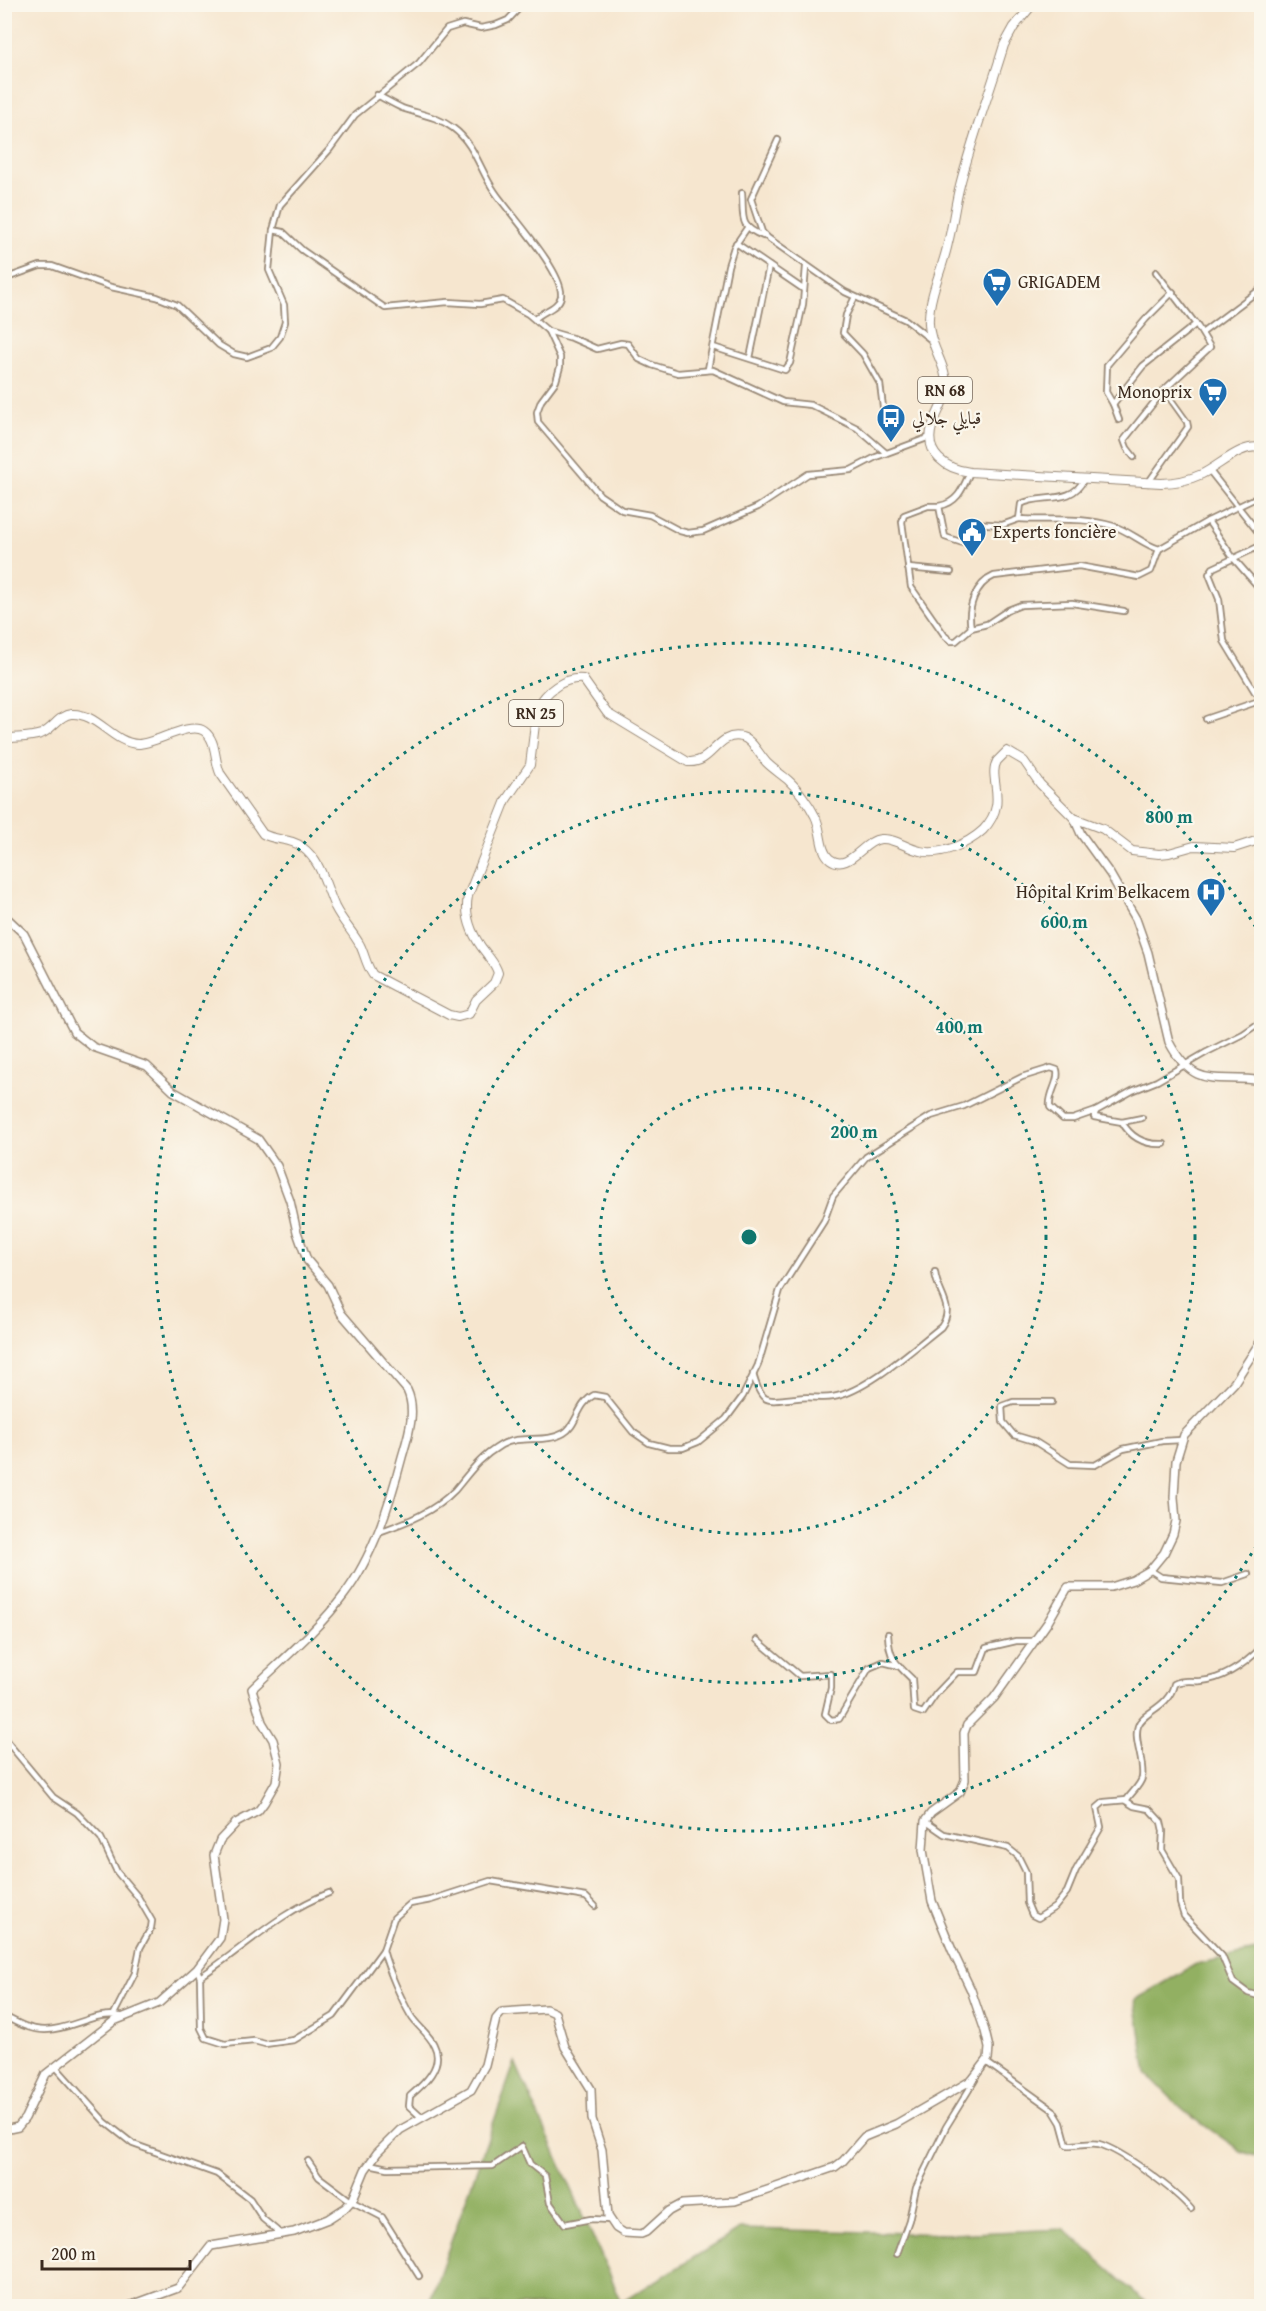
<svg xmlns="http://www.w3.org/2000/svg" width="1266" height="2311" font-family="'Gentium Book Plus',Amiri,serif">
	<rect width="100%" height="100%" fill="#fbf7ec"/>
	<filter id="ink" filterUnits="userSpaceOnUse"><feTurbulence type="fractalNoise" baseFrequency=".0167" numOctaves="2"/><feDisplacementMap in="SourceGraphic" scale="12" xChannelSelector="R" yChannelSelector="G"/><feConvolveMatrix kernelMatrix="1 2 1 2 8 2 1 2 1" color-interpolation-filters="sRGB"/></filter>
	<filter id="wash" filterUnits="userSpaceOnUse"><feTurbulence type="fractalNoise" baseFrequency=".008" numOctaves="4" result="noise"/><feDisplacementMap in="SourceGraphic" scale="24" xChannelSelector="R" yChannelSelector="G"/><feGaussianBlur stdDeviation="1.35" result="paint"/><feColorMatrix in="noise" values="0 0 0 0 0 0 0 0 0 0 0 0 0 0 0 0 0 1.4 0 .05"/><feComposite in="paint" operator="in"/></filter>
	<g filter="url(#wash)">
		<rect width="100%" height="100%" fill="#f6e6cf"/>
		<!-- forest -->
		<g fill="#92b062" stroke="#666d40" stroke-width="1.5">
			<path d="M1261 1950V2158L1241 2151 1184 2111 1147 2074 1135 2000 1196 1964Z"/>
			<path d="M515 2062 622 2302 740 2229 952 2234 1064 2229 1150 2306H428Z"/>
		</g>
	</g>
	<g filter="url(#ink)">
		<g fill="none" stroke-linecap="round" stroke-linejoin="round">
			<!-- street casing -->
			<g stroke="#988876" stroke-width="8">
				<g id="street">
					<path d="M377 95C385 99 393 104 402 108 419 114 437 116 453 128 475 144 480 171 495 192 509 213 564 272 561 296 559 308 542 311 535 319"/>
					<path d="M778 140 751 199 762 232 768 238 845 292 906 320 930 339"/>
					<path d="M742 193C744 218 738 226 763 236"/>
					<path d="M273 230 283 232 302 250 385 308 448 302 480 304 503 300 528 314 548 331 560 357V367L556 381 541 401 537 412 538 422 600 495 622 510 650 515 680 531 688 533 703 531 758 507 808 474 851 470 876 457 930 437"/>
					<path d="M736 243 803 289"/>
					<path d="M4 279 40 266H52L111 287 157 297 177 305 219 345 234 354 247 357 271 348 280 337 285 322 284 305 269 270 273 230 280 205 330 149 355 115 419 63 447 29 463 24 481 28 496 25 508 20 523 4"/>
					<path d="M1173 292 1146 319 1107 365 1106 392 1113 404 1143 366 1196 324"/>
					<path d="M855 297 846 315 843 333 863 354 880 384 883 407"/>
					<path d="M548 331 572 338 597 349 621 343 628 344 639 359 652 365 678 373 713 370 783 402 811 405 857 428 886 453"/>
					<path d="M1202 333 1262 288"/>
					<path d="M713 347 785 370 790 363 803 304 806 267"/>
					<path d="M750 358 769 266"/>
					<path d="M708 369 728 266 734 247 747 228"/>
					<path d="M1113 404 1119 420"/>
					<path d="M1134 457 1127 448 1124 440 1164 390"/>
					<path d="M1209 470 1262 537"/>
					<path d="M970 472C963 488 958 503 939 506L945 537 966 544 974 523 1002 525 1019 519"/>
					<path d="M1084 479C1072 506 1041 493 1021 504L1019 519C1052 521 1081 516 1113 526 1130 531 1142 544 1159 549L1208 521"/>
					<path d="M1148 483 1188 427 1187 422 1164 390 1210 347 1198 327 1156 272"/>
					<path d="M1262 495 1208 521 1234 559 1262 591"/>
					<path d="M939 506H928L904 515 902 522 911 587 945 636 951 641H956L971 628C967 608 975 584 994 576L1079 566 1139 577 1151 571 1159 549"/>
					<path d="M1262 545 1213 568 1209 574 1219 599 1224 641 1255 692 1262 695"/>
					<path d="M908 568 951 572"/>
					<path d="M971 628 987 624 1008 610 1021 605 1072 603 1124 611"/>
					<path d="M1206 719 1262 700"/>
					<path d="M1096 1111 1094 1117 1122 1122C1131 1138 1146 1145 1164 1144"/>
					<path d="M1122 1122 1142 1118"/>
					<path d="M753 1374C762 1406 767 1401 796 1398 809 1396 821 1399 833 1397 866 1392 914 1348 941 1327 956 1306 937 1294 935 1272"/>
					<path d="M1052 1402H1013L1002 1406 1003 1422 1014 1435 1034 1441 1070 1464 1095 1465 1123 1449 1162 1441 1182 1440"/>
					<path d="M379 1532C407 1522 434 1512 455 1490 470 1472 479 1458 501 1445 520 1434 545 1444 564 1433 577 1426 577 1404 594 1395L605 1397 633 1432 649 1443 669 1448H683L698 1442 726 1419 743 1396 758 1365 780 1290 824 1221 833 1196 866 1157 931 1116 964 1106 1022 1077 1051 1068 1057 1070C1060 1082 1048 1093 1050 1107L1063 1119H1073L1096 1111 1132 1091 1157 1081 1207 1052 1243 1034 1262 1021"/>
					<path d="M1150 1570 1161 1577 1222 1583 1248 1574"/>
					<path d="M888 1634C889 1658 895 1663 912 1679L914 1710 923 1713 936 1694 957 1672H977L986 1648 1016 1641H1034"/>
					<path d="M757 1640 800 1676 831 1674V1688L825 1714 831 1720 839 1719 869 1668 883 1662 899 1666"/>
					<path d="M1262 1647C1245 1664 1225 1679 1201 1681 1191 1682 1183 1679 1174 1684 1169 1708 1143 1711 1138 1726 1133 1740 1145 1762 1142 1778 1140 1786 1130 1794 1126 1801L1134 1806 1149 1809 1161 1822 1163 1831 1162 1850 1179 1879 1180 1903 1184 1916 1222 1956 1233 1982 1248 1993 1262 1997"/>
					<path d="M4 1738 53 1797 77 1813 101 1838 117 1872 138 1897 152 1921 151 1928 140 1948 135 1973 114 2014"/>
					<path d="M925 1821 944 1834 1008 1848 1018 1856 1026 1872 1027 1903 1032 1915 1038 1918 1055 1907 1067 1892 1076 1870 1101 1827 1097 1808 1104 1802 1127 1800"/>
					<path d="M383 1950C388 1969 401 1999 411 2016 417 2026 429 2034 434 2045 445 2066 423 2085 410 2096L409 2106 422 2118"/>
					<path d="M197 1969 200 1977 201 2028 206 2038 225 2044 254 2041 265 2044 294 2040 334 2016 383 1950 394 1918 410 1904 431 1900 490 1881 586 1897 595 1906"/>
					<path d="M200 1977C244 1948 279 1912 329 1893"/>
					<path d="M4 1998V2015"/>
					<path d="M4 2016C17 2023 30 2030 45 2030 73 2030 96 2009 124 2017"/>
					<path d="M986 2062 1053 2110 1061 2123 1067 2145C1076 2146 1090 2142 1099 2144 1123 2151 1176 2191 1191 2209"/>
					<path d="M55 2066 105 2122 133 2144 217 2174 250 2199 263 2219 281 2234"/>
					<path d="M308 2161 319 2177 351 2201 382 2217 419 2276"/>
					<path d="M369 2164 388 2168 493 2166 522 2146 530 2164 545 2176 550 2203 565 2224 591 2219 610 2220"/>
					<path d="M897 2254 909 2220 916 2188 946 2127 975 2080"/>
				</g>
			</g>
			<!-- secondary casing -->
			<g stroke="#988876" stroke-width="10">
				<g id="secondary">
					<path d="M1074 818 1081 834 1110 874 1136 919 1148 953 1169 1042C1196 1093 1218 1073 1262 1081"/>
					<path d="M4 919H8L24 934 74 1032 93 1047 147 1066 173 1091 258 1139 277 1166 290 1201 297 1232 307 1260 328 1285 341 1313 407 1390C417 1411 408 1436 402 1457 390 1503 373 1557 344 1595 318 1630 283 1659 252 1689L262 1722 273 1740 279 1763 276 1782 264 1803 258 1811 236 1823 220 1840 214 1855 223 1919 220 1938 197 1969 159 2003 114 2021 46 2074 25 2118 18 2127 4 2130"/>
					<path d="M129 2306 178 2288 211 2246 294 2232 328 2219 345 2208 353 2199 365 2170 377 2153 400 2130 471 2090 485 2065 496 2019 502 2012 546 2009 555 2013 565 2047 591 2089 592 2119 602 2150 608 2216 616 2228 624 2233 641 2234 646 2232 669 2211 682 2204 735 2201 835 2167 843 2161 864 2137 896 2124 972 2080 988 2059 989 2048 985 2031 971 1990 952 1950 932 1901 923 1850 925 1821 931 1813 960 1792 965 1780 964 1733 967 1725 994 1698 1048 1622 1068 1587H1111L1133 1580 1150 1570 1164 1553 1173 1534 1176 1521 1174 1497 1176 1461 1184 1435 1234 1383 1262 1339"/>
				</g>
			</g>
			<!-- primary casing -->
			<g stroke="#988876" stroke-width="10">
				<g id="primary">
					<path d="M1033 4 1014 27 1004 45C990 92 972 138 960 185 955 204 953 224 948 243 943 268 930 292 929 318 927 344 948 365 946 388 945 402 936 414 932 427 924 454 946 469 970 472L1161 483C1176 483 1189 480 1202 474 1221 465 1241 443 1262 448"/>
					<path d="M4 739C17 737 29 738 41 734 53 729 59 715 71 714 97 712 112 743 138 744 155 744 190 721 204 731 217 740 214 760 220 773L263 834C276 841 291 838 302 847 322 862 325 885 335 907 342 921 353 932 360 945 365 955 366 965 373 975L449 1015 458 1017 469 1014 476 1000 494 983 498 973C496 965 491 960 486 953 472 936 464 917 468 896L506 800 530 765 537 708C546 691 564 677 583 679L607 713 688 762C713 764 717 731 742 737 753 740 759 755 767 763 773 769 781 774 788 780 798 789 809 804 815 816 822 829 819 850 830 859 849 873 863 840 881 839 895 838 906 848 920 851 940 856 968 844 983 830 1010 802 987 778 997 761 1000 758 1004 754 1007 751L1024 761 1040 784 1074 818 1103 829 1132 851 1159 854 1169 853 1194 846 1234 848 1262 839"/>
				</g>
			</g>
			<!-- street -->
			<use href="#street" stroke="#fff" stroke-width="4.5"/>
			<!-- secondary -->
			<use href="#secondary" stroke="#fff" stroke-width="7"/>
			<!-- primary -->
			<use href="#primary" stroke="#fff" stroke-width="8"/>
		</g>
	</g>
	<!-- distance rings -->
	<g fill="none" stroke="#0f766e" stroke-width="3" stroke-dasharray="3 6">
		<circle cx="749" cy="1237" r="149"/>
		<circle cx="749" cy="1237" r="297"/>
		<circle cx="749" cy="1237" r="446"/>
		<path d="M1261 1538A594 594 0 1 1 1261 936"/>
	</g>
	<!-- icons -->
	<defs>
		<g id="supermarket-pin" transform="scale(1.5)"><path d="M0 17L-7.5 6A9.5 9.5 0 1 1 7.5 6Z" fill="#1f6fb2" stroke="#fbf7ec"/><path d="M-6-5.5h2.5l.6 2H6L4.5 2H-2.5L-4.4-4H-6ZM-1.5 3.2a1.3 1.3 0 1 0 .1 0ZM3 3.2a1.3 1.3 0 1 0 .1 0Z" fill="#fff"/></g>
		<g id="bus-pin" transform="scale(1.5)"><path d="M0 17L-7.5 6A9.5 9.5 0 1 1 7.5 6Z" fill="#1f6fb2" stroke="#fbf7ec"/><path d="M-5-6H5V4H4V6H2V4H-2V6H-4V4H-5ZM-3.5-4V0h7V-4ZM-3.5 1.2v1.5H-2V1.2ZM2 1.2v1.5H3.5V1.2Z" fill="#fff"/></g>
		<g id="civic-pin" transform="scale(1.5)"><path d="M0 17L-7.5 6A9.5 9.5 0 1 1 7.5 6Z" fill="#1f6fb2" stroke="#fbf7ec"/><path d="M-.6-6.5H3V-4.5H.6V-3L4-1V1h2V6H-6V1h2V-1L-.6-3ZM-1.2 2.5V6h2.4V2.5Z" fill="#fff"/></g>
		<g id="hospital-pin" transform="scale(1.5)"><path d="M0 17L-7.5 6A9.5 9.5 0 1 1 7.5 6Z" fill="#1f6fb2" stroke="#fbf7ec"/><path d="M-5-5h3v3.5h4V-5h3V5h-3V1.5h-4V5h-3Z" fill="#fff"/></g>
	</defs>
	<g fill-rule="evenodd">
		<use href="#supermarket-pin" x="997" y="282"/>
		<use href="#supermarket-pin" x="1213" y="392"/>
		<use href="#bus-pin" x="891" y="418"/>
		<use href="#civic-pin" x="972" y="532"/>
		<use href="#hospital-pin" x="1211" y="892"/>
	</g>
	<g text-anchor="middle" stroke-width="4.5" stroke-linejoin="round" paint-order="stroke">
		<!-- shield labels -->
		<g fill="#fbf7ec" stroke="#75685c" stroke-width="1.5">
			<rect x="918" y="377" width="54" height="26" rx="4.5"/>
			<rect x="509" y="700" width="54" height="26" rx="4.5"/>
		</g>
		<g font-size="16" font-weight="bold" fill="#3b2a1e">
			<text x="945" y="396">RN 68</text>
			<text x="536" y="719">RN 25</text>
		</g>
		<!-- poi labels -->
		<g font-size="18" fill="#3b2a1e" stroke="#fbf7ec" text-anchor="start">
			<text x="1018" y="288">GRIGADEM</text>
			<text x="1192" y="398" text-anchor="end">Monoprix</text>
			<text x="912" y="424">قبايلي جلالي</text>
			<text x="993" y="538">Experts foncière</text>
			<text x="1190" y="898" text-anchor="end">Hôpital Krim Belkacem</text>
		</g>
	</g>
	<circle cx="749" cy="1237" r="9" fill="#0f766e" stroke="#fbf7ec" stroke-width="3"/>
	<g font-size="18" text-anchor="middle" font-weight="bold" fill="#0f766e" stroke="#fbf7ec" stroke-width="4.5" stroke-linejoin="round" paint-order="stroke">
		<text x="1169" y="823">800 m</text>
		<text x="1064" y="928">600 m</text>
		<text x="959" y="1033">400 m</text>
		<text x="854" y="1138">200 m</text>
	</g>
	<!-- margin -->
	<rect width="1266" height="2311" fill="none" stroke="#fbf7ec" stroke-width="24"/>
	<!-- scale -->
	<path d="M42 2260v9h148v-9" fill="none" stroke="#3b2a1e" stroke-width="3"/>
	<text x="51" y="2260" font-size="18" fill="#3b2a1e" stroke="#fbf7ec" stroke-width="4.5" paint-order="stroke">200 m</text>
</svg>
